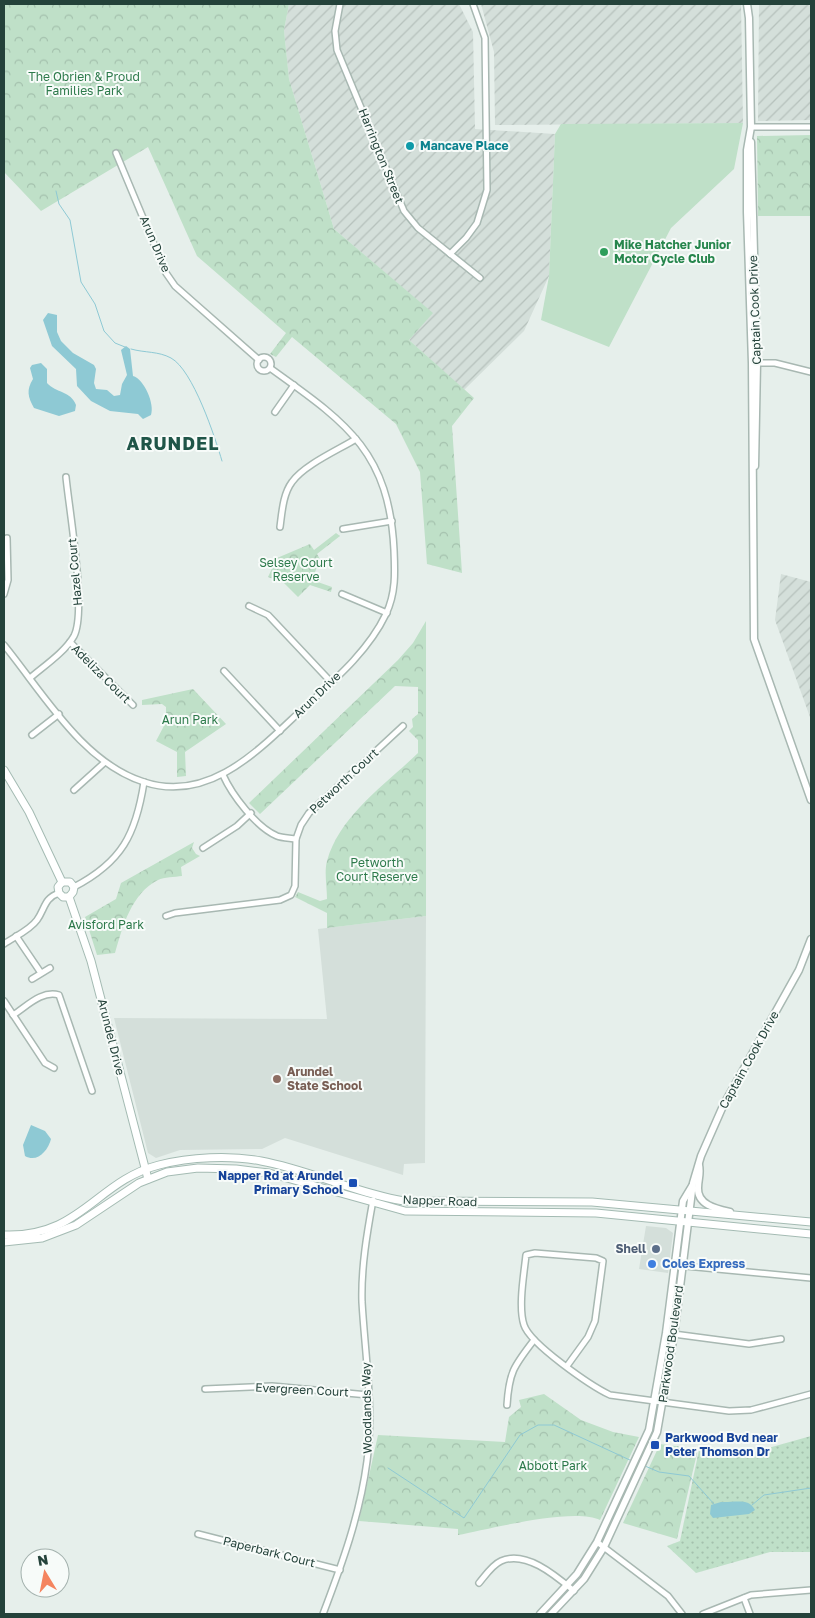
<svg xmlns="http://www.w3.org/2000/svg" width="815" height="1618" font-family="'Golos Text',sans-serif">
	<defs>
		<pattern id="industrial-furrows" width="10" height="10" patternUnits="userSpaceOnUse" patternTransform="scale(1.25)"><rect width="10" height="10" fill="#d4dfda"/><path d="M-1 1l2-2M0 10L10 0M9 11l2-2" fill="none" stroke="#b6c1bc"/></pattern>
		<pattern id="grass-dots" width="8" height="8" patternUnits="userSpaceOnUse" patternTransform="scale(1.25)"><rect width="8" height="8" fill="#bfe0c8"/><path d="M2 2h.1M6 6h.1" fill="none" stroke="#a4c1ad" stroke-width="1.8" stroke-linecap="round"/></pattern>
		<pattern id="park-crowns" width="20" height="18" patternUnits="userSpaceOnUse" patternTransform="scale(1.25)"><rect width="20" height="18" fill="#bfe0c8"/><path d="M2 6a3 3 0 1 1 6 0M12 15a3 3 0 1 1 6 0" fill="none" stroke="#a4c1ad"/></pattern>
	</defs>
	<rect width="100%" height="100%" fill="#e6efeb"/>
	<!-- built -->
	<g fill="#d4dfda">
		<path d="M426 916 425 1163 404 1164 403 1175 285 1138 262 1149 180 1150 156 1158 148 1153 114 1018 327 1019 318 929Z"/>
		<path d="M646 1226 666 1228 673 1233 668 1273 639 1269Z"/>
	</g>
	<!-- industrial -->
	<g fill="url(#industrial-furrows)">
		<path d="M289 4H459L473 32 475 129 555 134 549 276 524 331 464 390 409 340 432 313 334 229 289 79 284 30Z"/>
		<path d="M481 4H741L743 123 495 125 494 52Z"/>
		<path d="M759 4H811V120L758 121Z"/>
		<path d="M781 574 811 582V720L775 620Z"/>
	</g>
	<!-- grass -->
	<path fill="url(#grass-dots)" d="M811 1436V1552H770L696 1573 667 1546 680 1541 699 1450 750 1453Z"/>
	<!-- park -->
	<g fill="url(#park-crowns)">
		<path d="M4 4H289L284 30 289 79 334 229 433 313 409 340 474 398 452 426 462 573 427 564 420 472 396 424 292 337 276 357 270 354 286 333 197 256 148 147 41 211 4 172Z"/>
		<path d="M811 135V216H758L757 136Z"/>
		<path d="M336 533 340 536 317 554 320 559 312 580 332 587 331 592 310 585 298 597 283 582 268 577 277 558 310 544 314 550Z"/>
		<path d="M426 621V916L327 928V913L295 897 298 892 320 901 327 899C327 887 324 872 327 861 340 815 385 785 418 753V740L409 731 413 727 412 719 418 714V687L395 686 260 814 249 803 398 660 413 643Z"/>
		<path d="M193 689 226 724 185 752 186 776 177 777V752L156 741 166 722V707L162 704 142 705V700Z"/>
		<path d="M194 842 192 848 196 854 200 856 181 867 182 876C175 877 164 877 158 880 131 894 123 926 115 953L97 955 85 917 116 899 121 883Z"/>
		<path d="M544 1394 581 1420 613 1432 639 1437 600 1520C574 1507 489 1529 458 1535V1529L359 1521 378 1435 505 1442 509 1417 521 1407 519 1400Z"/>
		<path d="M660 1444 698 1449 677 1539 623 1523Z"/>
	</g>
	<!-- garden -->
	<path fill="#bfe0c8" d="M743 123 734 169 671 228 609 347 541 320 549 276 555 134 561 124Z"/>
	<!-- water -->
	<g fill="#8ec9d4">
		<path d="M48 313 57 315V332L61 341 73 353 94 365 96 369 94 383 96 389 107 390 114 396 120 395 122 384 127 375 121 350 126 346 130 349 133 376C144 379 155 404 151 415L143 419 138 414 110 411 91 401 77 386 76 369 52 346 43 320Z"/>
		<path d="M41 363 47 369V383C56 393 71 391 76 405L75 411 59 416 34 408C28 397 26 390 33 379L30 368 32 365Z"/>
		<path d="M31 1125 45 1131 51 1139C48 1151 37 1163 25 1156L23 1145Z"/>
		<path d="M721 1502C733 1503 749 1497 755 1510L749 1514 713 1518 710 1514 711 1505Z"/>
	</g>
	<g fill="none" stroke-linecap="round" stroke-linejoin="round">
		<!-- stream -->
		<g stroke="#8ec9d4" stroke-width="1">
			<path d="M56 191 59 204 70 220 81 282 95 304 104 331 115 343 125 347"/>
			<path d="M131 349C145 353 158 351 171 358 193 370 215 437 222 461"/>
			<path d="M645 1466 659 1472 689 1476 714 1504"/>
			<path d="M388 1468 464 1518 520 1435 538 1425H554L632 1461"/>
			<path d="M752 1505 764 1495 811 1488"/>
		</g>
		<!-- minor casing -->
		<g stroke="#a8b8b2" stroke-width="8">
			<g id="minor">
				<path d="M340 4 335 31 337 50 404 211 418 228 480 278"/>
				<path d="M751 127H811"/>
				<path d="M116 153 166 273 175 286 259 360"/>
				<path d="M450 254 466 238 477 223 487 190 485 38 473 4"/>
				<circle cx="264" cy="364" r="7"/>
				<path d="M755 363H775L811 372"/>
				<path d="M275 412 294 385"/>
				<path d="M280 527C282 512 283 494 292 482 304 465 338 450 356 439"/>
				<path d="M343 529 392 521"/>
				<path d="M4 594 8 580 7 538"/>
				<path d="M342 594 387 613"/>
				<path d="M249 606 268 615 331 682"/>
				<path d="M70 642 133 705"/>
				<path d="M4 645C43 693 83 763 144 782 204 802 252 757 292 719 326 687 366 656 386 614 396 593 395 572 394 550 389 450 345 422 270 368"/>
				<path d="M224 671 280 731"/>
				<path d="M30 678C44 666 65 652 74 636 87 611 69 509 66 477"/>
				<path d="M32 735 59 714"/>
				<path d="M223 775C232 795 256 827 277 836 282 838 290 838 296 839"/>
				<path d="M74 790 104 763"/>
				<path d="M203 848 237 826 251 813"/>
				<path d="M74 887C122 862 136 834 144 782"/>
				<path d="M166 916 175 913 280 900 291 895 295 886 296 839 301 825 309 813 403 726"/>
				<path d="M16 936 41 973"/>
				<path d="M4 944C14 937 30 930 37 920 45 909 44 898 59 893"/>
				<path d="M32 979 50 968"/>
				<path d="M4 1001 45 1063 54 1068"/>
				<path d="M13 1015C27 1006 42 990 59 995L92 1091"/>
				<path d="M675 1265 811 1278"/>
				<path d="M666 1333 749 1344 781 1339"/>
				<path d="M567 1366 588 1337 595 1321 603 1261 596 1258 535 1253 526 1255C524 1274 518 1307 524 1325 530 1344 591 1386 610 1395L729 1411 751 1410 811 1394"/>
				<path d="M205 1389 272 1386 368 1395"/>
				<path d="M507 1405C509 1372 514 1366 534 1340"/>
				<path d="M198 1534 340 1570"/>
				<path d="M597 1542 668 1596 682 1614"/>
				<path d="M479 1583C485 1576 492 1565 501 1561 526 1550 556 1576 574 1591"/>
				<path d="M744 1598 750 1614"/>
				<path d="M323 1614C342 1564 360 1515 367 1461 374 1409 365 1354 362 1302 361 1268 367 1233 373 1200"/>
				<path d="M703 1614 751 1595 811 1590"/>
			</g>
		</g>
		<!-- tertiary casing -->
		<g stroke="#a8b8b2" stroke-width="9">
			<g id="tertiary">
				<path d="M747 4 749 18 751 127 747 150V212L752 363 754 639 811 800"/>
				<path d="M751 142 757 363 755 466"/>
				<path d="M699 1165C701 1174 698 1179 698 1188 697 1205 717 1209 730 1212"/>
				<path d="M540 1614 577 1574 597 1542 649 1430 666 1333 683 1201 692 1186"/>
				<path d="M551 1614 584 1579 604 1547 657 1432 674 1335 693 1183 701 1156 723 1106 799 970 811 939"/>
			</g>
		</g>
		<!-- secondary casing -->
		<g stroke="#a4bbb3" stroke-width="9">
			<g id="secondary">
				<path d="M4 770 29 812 62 882"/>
				<path d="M62 882H70L74 887 73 892 69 897"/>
				<path d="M62 882 58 887 59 893 63 897H69"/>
				<path d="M69 897 91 961 148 1179"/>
				<path d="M4 1235C81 1238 96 1181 159 1165 190 1157 230 1155 261 1161 310 1170 355 1193 404 1201L592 1202 811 1222"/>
				<path d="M4 1242 42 1238 76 1225 139 1183 167 1172 198 1168 236 1169 269 1173 405 1211 596 1213 811 1234"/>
			</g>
		</g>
		<!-- minor -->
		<use href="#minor" stroke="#fff" stroke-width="5"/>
		<!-- tertiary -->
		<use href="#tertiary" stroke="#fff" stroke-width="6"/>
		<!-- secondary -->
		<use href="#secondary" stroke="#fff" stroke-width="7"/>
	</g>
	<!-- markers -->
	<circle fill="#0f9aa8" stroke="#f7fbf9" stroke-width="2" cx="410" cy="146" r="5"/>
	<circle fill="#2e9e5b" stroke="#f7fbf9" stroke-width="2" cx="604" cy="252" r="5"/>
	<circle fill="#8d6e63" stroke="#f7fbf9" stroke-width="2" cx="277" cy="1079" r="5"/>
	<g fill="#1a4fb4" stroke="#f7fbf9" stroke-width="2">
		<rect x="348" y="1178" width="10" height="10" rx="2.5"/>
		<rect x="650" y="1440" width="10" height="10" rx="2.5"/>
	</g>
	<circle fill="#5c6f8a" stroke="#f7fbf9" stroke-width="2" cx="656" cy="1249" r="5"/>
	<circle fill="#3f7fe0" stroke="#f7fbf9" stroke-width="2" cx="652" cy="1264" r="5"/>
	<g text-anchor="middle" stroke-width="4" stroke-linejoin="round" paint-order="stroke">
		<!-- park labels -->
		<g font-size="12" fill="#2d7a4b" stroke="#f7fbf9">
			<text x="84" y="81">The Obrien &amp; Proud<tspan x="84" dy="14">Families Park</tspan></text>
			<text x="296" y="567">Selsey Court<tspan x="296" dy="14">Reserve</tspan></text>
			<text x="190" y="724">Arun Park</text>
			<text x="377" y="867">Petworth<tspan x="377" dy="14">Court Reserve</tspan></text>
			<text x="106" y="929">Avisford Park</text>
			<text x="553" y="1470">Abbott Park</text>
		</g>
		<!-- culture labels -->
		<g font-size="12" font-weight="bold" fill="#0d838f" stroke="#f7fbf9" text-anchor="start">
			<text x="420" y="150">Mancave Place</text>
		</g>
		<!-- street labels -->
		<g font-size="12" fill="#24423a" stroke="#f7fbf9">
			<text transform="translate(381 156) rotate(68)" y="4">Harrington Street</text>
			<text transform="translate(155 244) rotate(67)" y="4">Arun Drive</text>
			<text transform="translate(755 310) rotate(-92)" y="4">Captain Cook Drive</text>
			<text transform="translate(75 572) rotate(-95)" y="4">Hazel Court</text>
			<text transform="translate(101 674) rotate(45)" y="4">Adeliza Court</text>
			<text transform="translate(317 695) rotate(-44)" y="4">Arun Drive</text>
			<text transform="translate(344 781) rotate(-43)" y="4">Petworth Court</text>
			<text transform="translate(111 1037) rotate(76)" y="4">Arundel Drive</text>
			<text transform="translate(749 1060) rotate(-61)" y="4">Captain Cook Drive</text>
			<text transform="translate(440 1201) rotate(2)" y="4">Napper Road</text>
			<text transform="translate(671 1344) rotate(-82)" y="4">Parkwood Boulevard</text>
			<text transform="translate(302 1390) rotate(3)" y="4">Evergreen Court</text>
			<text transform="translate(367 1408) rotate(-91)" y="4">Woodlands Way</text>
			<text transform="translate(269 1552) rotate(14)" y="4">Paperbark Court</text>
		</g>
		<!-- leisure labels -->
		<g font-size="12" font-weight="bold" fill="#27864d" stroke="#f7fbf9" text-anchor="start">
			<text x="614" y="249">Mike Hatcher Junior<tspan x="614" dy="14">Motor Cycle Club</tspan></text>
		</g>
		<!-- education labels -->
		<g font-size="12" font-weight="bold" fill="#785e54" stroke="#f7fbf9" text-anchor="start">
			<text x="287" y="1076">Arundel<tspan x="287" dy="14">State School</tspan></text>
		</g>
		<!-- transit labels -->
		<g font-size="12" font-weight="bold" fill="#164399" stroke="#f7fbf9" text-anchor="end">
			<text x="343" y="1180">Napper Rd at Arundel<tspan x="343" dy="14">Primary School</tspan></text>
			<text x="665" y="1442" text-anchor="start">Parkwood Bvd near<tspan x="665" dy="14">Peter Thomson Dr</tspan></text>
		</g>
		<!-- service labels -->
		<g font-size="12" font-weight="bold" fill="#4e5e75" stroke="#f7fbf9" text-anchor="end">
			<text x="646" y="1253">Shell</text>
		</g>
		<!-- shop labels -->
		<g font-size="12" font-weight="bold" fill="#366cbe" stroke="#f7fbf9" text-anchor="start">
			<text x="662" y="1268">Coles Express</text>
		</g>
		<!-- district labels -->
		<g font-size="18" font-weight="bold" letter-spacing="1" fill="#1f5548" stroke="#f7fbf9">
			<text x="173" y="450">ARUNDEL</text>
		</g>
	</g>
	<!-- border -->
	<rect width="815" height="1618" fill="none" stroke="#24423a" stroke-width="10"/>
	<!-- north arrow -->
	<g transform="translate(45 1573) rotate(350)"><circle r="24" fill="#f7fbf9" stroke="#a3b1ad"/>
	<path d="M0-4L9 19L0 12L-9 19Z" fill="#f4845f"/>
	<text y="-8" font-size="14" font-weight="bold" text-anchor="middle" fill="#24423a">N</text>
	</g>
</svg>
